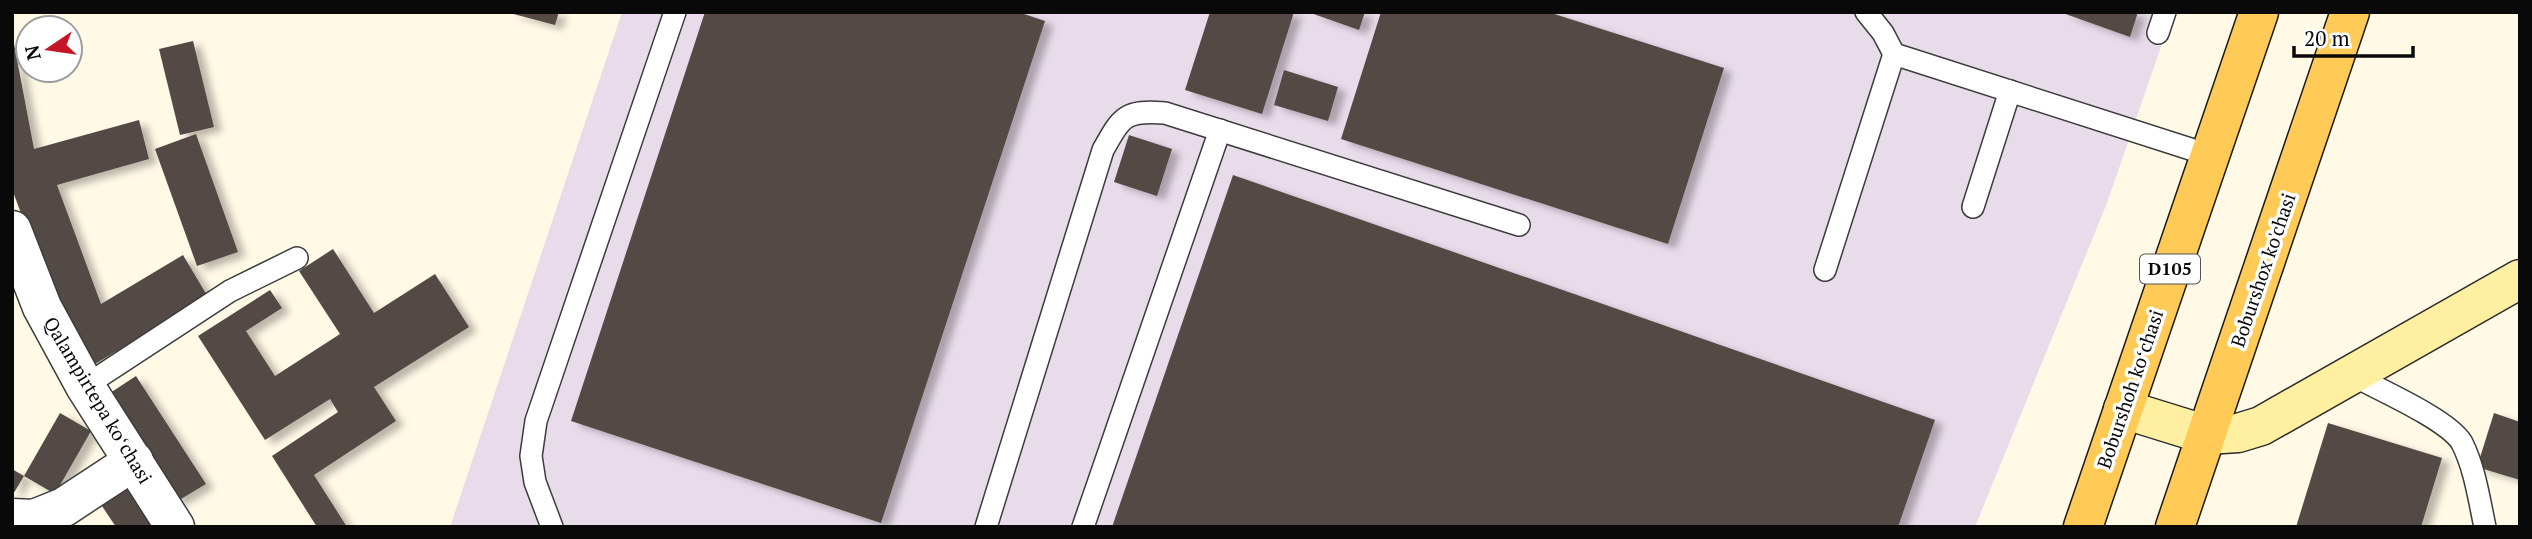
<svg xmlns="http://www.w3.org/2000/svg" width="2532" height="539" font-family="'PT Serif',serif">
	<defs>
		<filter id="shadow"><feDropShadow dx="8" dy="4.5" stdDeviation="3.5" flood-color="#0004"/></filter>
	</defs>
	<rect width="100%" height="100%" fill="#fff9e6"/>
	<!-- industrial -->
	<path fill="#e8dcea" d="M622 12H2173L2107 203 1975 527H450Z"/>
	<!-- building -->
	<g fill="#534a45" filter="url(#shadow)">
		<path d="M506 12H559L555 25Z"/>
		<path d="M705 12H1018L1045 21 881 523 571 421Z"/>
		<path d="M1210 12H1294L1262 114 1185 90Z"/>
		<path d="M1308 12H1365L1359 30Z"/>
		<path d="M1381 12H1548L1724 68 1668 244 1341 139Z"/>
		<path d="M2060 12H2138L2130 37Z"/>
		<path d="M12 33 34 149 139 120 149 159 57 185 101 304 183 255 208 297 88 368 63 327 12 189Z"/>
		<path d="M193 41 214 127 180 135 159 49Z"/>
		<path d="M1284 70 1338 87 1328 121 1274 105Z"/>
		<path d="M196 134 238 252 197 266 155 149Z"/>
		<path d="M1129 135 1172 149 1157 196 1114 182Z"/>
		<path d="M1233 175 1935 420 1898 527H1112Z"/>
		<path d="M333 249 374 313 435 274 469 327 374 387 396 421 314 475 347 527H317L272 456 338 412 330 399 265 440 198 336 270 290 282 308 246 331 275 376 340 334 299 271Z"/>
		<path d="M136 376 206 484 176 502 107 395Z"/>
		<path d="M60 413 91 431 55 494 24 476Z"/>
		<path d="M2494 413 2520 422V480L2477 467Z"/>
		<path d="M2328 423 2442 458 2421 527H2296Z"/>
		<path d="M12 469 24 476 12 496Z"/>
		<path d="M122 475 158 527H116L94 494Z"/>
	</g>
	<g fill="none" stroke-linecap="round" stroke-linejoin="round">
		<!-- service casing -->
		<g stroke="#3c3c3c" stroke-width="24">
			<g id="service">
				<path d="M1866 12 1883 33 1894 54 2209 155"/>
				<path d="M2158 33 2165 12"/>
				<path d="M1973 207 2010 91"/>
				<path d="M1825 270 1894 54"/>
				<path d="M2352 375C2378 389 2449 420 2462 443 2475 469 2479 499 2485 527"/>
				<path d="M85 386 230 291 297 258"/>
				<path d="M552 527 535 482 531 456 536 421 675 12"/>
				<path d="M986 527 1103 150C1122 116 1125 110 1165 113L1519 225"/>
				<path d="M1083 527 1220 130"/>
			</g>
		</g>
		<!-- minor casing -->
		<g stroke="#3c3c3c" stroke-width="41">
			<g id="minor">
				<path d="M12 230 42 307 85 386 175 527"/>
				<path d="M12 518 34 519 64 507 134 461"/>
			</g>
		</g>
		<!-- secondary casing -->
		<g stroke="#2b2b2b" stroke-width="41">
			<path id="secondary" d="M2123 409 2207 435 2238 433 2261 426 2520 279"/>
		</g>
		<!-- primary casing -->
		<g stroke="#1a1a1a" stroke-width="41">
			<g id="primary">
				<path d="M2083 527 2259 12"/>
				<path d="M2175 527 2350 12"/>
			</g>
		</g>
		<!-- service -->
		<use href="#service" stroke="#fff" stroke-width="21"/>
		<!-- minor -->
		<use href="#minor" stroke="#fff" stroke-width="38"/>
		<!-- secondary -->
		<use href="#secondary" stroke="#ffefa1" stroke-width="38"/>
		<!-- primary -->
		<use href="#primary" stroke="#ffcb56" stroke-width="38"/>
	</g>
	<g text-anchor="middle" stroke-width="7" stroke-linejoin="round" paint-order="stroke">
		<!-- shield labels -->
		<rect fill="#fff" stroke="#535353" stroke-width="2" x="2140" y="254.5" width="60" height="29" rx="5"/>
		<g font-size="18" font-weight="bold" fill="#090909">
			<text x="2170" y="275">D105</text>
		</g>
		<!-- street labels -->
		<g font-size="19" fill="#090909" stroke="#fff">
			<text transform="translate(2263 270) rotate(-71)" y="7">Boburshox ko'chasi</text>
			<text transform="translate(2130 389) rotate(-71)" y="7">Boburshoh koʻchasi</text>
			<text transform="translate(98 400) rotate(59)" y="7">Qalampirtepa koʻchasi</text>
		</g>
	</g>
	<!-- border -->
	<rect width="2532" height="539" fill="none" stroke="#090909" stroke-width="28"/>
	<!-- north arrow -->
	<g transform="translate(49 49) rotate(257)"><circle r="33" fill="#ffffff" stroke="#9d9d9d" stroke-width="2"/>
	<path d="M0-5L12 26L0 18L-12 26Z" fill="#c51629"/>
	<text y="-10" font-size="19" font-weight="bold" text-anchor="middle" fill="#090909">N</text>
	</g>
	<!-- scale -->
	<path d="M2294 46v10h119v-10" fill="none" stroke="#090909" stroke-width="3.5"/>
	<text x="2304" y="46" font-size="21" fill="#090909" stroke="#ffffff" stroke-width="5" paint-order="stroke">20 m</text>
</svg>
